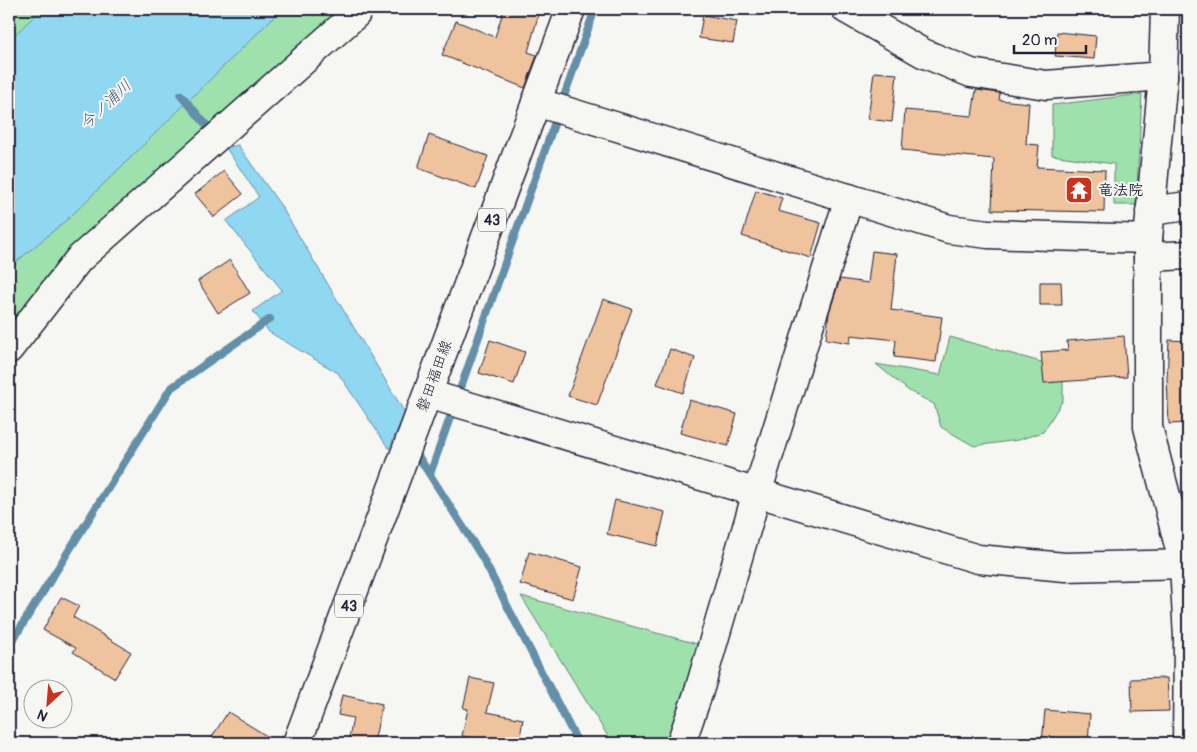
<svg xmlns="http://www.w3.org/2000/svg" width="1197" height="752" font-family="Pangolin,'Klee One',sans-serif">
	<rect width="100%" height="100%" fill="#f6f6f2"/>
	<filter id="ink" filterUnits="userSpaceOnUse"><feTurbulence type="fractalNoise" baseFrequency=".02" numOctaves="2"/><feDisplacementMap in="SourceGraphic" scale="10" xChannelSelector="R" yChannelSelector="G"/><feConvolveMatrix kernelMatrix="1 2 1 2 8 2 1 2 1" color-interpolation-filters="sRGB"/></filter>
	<g filter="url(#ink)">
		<!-- green -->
		<g fill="#9fe1ac" stroke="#608274">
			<path d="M9 9H358L131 214 9 351Z"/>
			<path d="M1142 94 1136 205H1114V164L1052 155V105Z"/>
			<path d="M950 337 1063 368V400L1043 432 1018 440 974 446 941 427 934 404 909 391 876 364 940 375Z"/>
			<path d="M521 596 712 648 681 743H612Z"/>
		</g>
		<!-- water -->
		<g fill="#90d7f1" stroke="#648fa8">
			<path d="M42 9H282L70 217 9 268V40Z"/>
			<path d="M238 145 281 206 405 413 389 449 338 373 269 332 253 311 282 290 226 221 259 197 226 148Z"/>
		</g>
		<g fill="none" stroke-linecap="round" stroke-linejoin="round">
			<!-- stream -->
			<g stroke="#648fa8" stroke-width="8">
				<path d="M181 95 214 134"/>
				<path d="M413 448 482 557 578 743"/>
				<path d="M430 474 595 9"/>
				<path d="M9 646 171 388 270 319"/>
			</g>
		</g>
		<!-- building -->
		<g fill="#efc39e" stroke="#22223b">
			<path d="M504 9H540L528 52 537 55 525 88 442 55 456 21 495 37Z"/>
			<path d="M703 15 737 21 733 43 699 38Z"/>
			<path d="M1057 32 1096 36 1094 59 1055 56Z"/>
			<path d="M874 72 897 74 892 122 868 119Z"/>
			<path d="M976 90 1000 93 999 100 1029 103 1026 144 1039 145 1037 167 1105 170 1104 212 992 210 994 159 902 150 905 110 972 116Z"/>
			<path d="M429 135 488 156 476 189 418 168Z"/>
			<path d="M224 171 243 194 214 217 195 194Z"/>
			<path d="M756 190 782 198 778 211 821 223 811 258 742 236Z"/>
			<path d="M872 251 897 254 891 310 942 317 936 362 894 357 896 340 851 335 850 343 826 339 829 313 840 279 868 283Z"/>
			<path d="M230 260 250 293 218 313 198 281Z"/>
			<path d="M1040 282H1061L1062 305H1040Z"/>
			<path d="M603 299 632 309 597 405 568 396Z"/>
			<path d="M1124 336 1127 377 1044 383 1041 352 1068 350 1067 341Z"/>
			<path d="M490 340 525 352 514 384 479 373Z"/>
			<path d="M1169 340 1188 341V423L1169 424 1167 379Z"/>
			<path d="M670 349 695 358 683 393 657 384Z"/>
			<path d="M689 400 737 414 728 446 680 433Z"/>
			<path d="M615 500 665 512 657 546 607 534Z"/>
			<path d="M529 552 582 567 573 599 520 584Z"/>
			<path d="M61 597 79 606 73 617 131 652 115 678 73 652 76 648 43 630Z"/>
			<path d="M470 678 494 683 487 712 523 719 519 743H500L462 736 468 709 463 708Z"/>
			<path d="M1167 678 1169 711 1132 712 1131 679Z"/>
			<path d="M342 695 382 704 374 743H348L353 718 338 715Z"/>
			<path d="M1045 710 1090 714 1088 743H1042Z"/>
			<path d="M228 712 278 743H208Z"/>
		</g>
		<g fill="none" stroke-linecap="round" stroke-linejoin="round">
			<!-- minor casing -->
			<g stroke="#22223b" stroke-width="31">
				<g id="minor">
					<path d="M846 9 923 53 971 73 1046 85 1163 76"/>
					<path d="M1165 9 1163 76 1148 239V427L1184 565 1188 638 1187 743"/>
					<path d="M536 102 949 229 988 234 1148 239"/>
					<path d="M1150 211 1188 206"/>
					<path d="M1148 257 1188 255"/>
					<path d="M9 349 79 259 356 14 358 9"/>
					<path d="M428 394 978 559 1065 567 1188 564"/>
					<path d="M681 743 699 691 753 506 849 198"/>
				</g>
			</g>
			<!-- major casing -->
			<g stroke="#22223b" stroke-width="31">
				<path id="major" d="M297 743 571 9"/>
			</g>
			<!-- minor -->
			<use href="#minor" stroke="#f6f6f2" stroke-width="28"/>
			<!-- major -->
			<use href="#major" stroke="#f6f6f2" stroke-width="28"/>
		</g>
	</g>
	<!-- icons -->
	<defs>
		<g id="temple-square" transform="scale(1.4375)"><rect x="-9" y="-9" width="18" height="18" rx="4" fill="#c8321e" stroke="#f6f6f2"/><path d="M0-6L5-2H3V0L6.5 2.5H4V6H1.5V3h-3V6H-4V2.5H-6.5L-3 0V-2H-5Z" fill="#fff"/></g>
	</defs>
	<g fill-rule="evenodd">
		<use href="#temple-square" x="1079" y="190"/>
	</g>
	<g text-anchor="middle" stroke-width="4" stroke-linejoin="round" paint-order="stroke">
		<!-- shield labels -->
		<g fill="#f6f6f2" stroke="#626272" stroke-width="1">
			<rect x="478" y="208.5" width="28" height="23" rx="4"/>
			<rect x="335" y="594.5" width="28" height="23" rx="4"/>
		</g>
		<g font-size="14" font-weight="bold" fill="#22223b">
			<text x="492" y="225">43</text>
			<text x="349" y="611">43</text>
		</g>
		<!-- poi labels -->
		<g font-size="15" font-weight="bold" fill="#22223b" stroke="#f6f6f2" text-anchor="start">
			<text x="1098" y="195">竜法院</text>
		</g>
		<!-- street labels -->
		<g font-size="15" fill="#22223b" stroke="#f6f6f2">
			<text transform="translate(434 376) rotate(-70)" y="5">磐田福田線</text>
		</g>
		<!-- water labels -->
		<g font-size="16" font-style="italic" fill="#435872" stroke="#f6f6f2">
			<text transform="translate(105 104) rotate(-43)" y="6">今ノ浦川</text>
		</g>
	</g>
	<!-- margin -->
	<rect width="1197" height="752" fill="none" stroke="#f6f6f2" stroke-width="30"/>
	<rect x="15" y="15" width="1167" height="722" fill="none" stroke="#22223b" stroke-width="2" filter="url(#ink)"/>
	<!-- north arrow -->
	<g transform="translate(48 704) rotate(206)"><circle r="24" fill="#f6f6f2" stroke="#a1a1a9"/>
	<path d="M0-4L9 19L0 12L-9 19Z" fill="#c8321e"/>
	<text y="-8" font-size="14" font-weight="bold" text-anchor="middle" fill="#22223b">N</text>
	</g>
	<!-- scale -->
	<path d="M1014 45v8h72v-8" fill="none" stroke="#22223b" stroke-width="2.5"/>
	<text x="1022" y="45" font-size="15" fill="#22223b" stroke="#f6f6f2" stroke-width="4" paint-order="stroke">20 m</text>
</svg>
